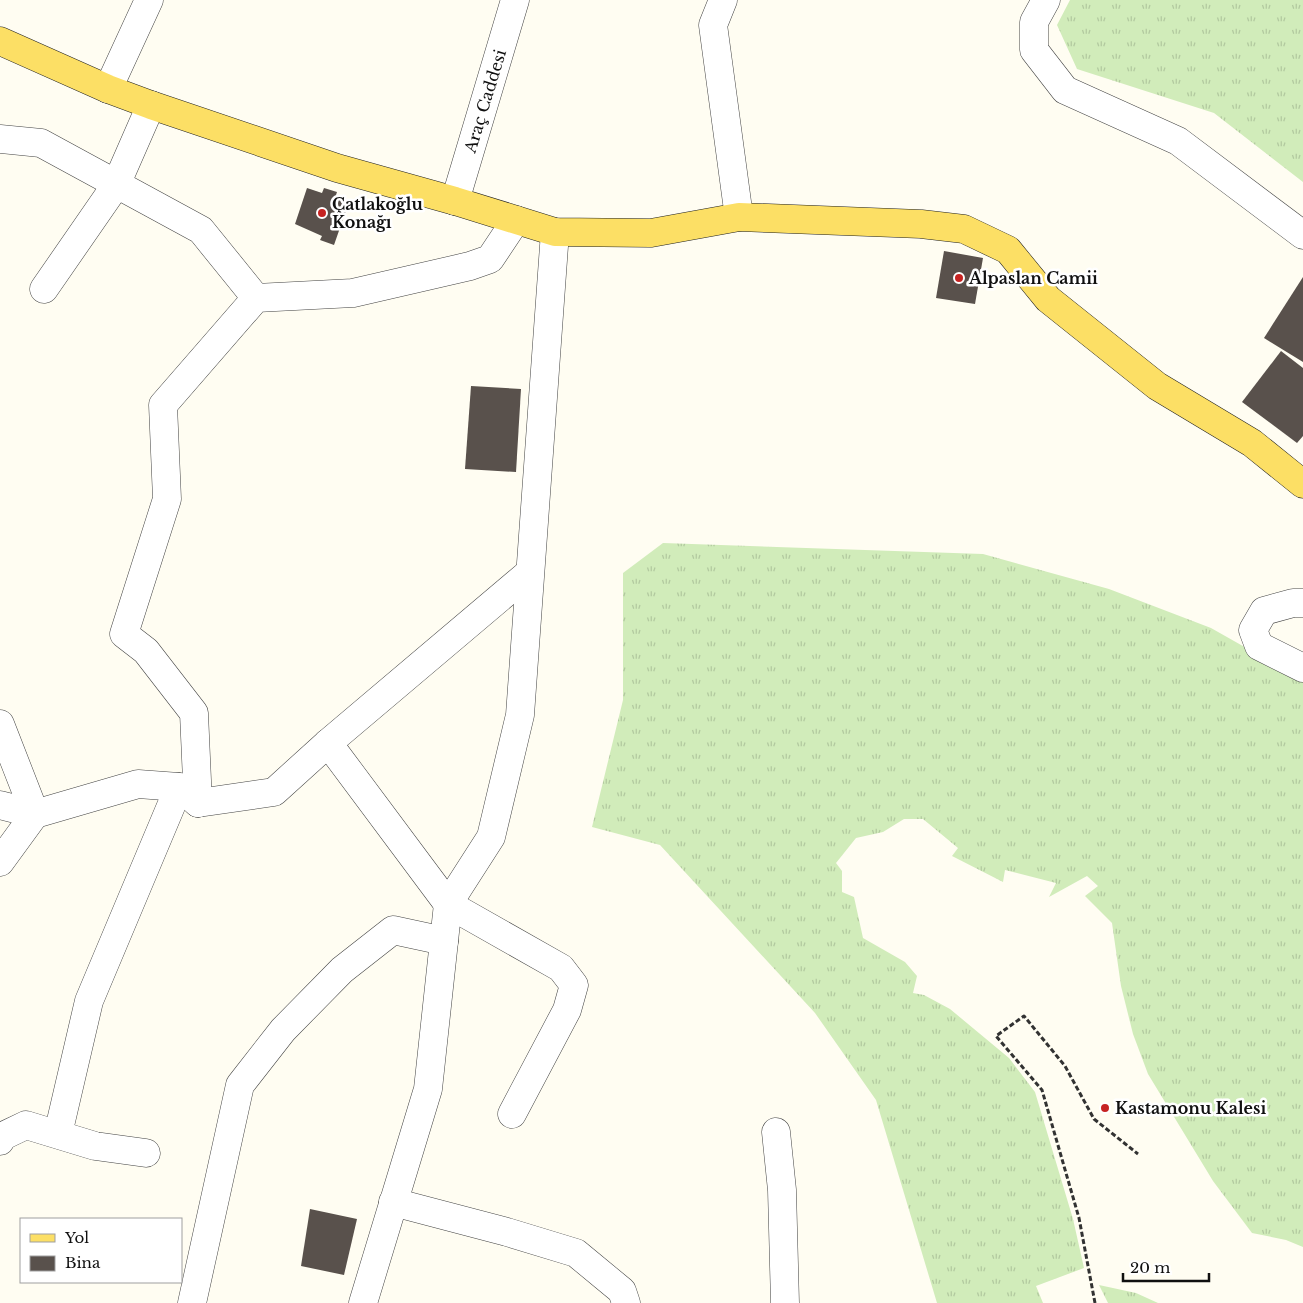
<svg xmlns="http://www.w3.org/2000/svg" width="1303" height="1303" font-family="'Libre Baskerville',serif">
	<defs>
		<pattern id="grass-tufts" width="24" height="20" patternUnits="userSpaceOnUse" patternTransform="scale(1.25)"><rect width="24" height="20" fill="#d1ecba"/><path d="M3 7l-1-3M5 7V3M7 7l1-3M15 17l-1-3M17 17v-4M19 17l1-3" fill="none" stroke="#b2c99f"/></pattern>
	</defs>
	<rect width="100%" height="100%" fill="#fffdf2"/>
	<!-- grass -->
	<g fill="url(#grass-tufts)">
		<path d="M1070 0H1303V182L1214 113 1077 69 1057 25Z"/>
		<path d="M663 543 983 554 1109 589 1211 628 1303 680V1247L1286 1240 1252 1233 1213 1181 1148 1074 1133 1034 1121 986 1112 923 1085 896 1098 886 1087 876 1049 897 1056 883 1005 870 1003 882 952 856 958 848 923 819H904L883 832 856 838 836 863 842 871V892L854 897 863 938 905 962 917 976 913 993 924 995 950 1009 1009 1058 1035 1092 1073 1219 1084 1268 1036 1286 1043 1303H937L876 1100 815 1013 660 845 592 827 623 700V573Z"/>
		<path d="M1099 1285 1136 1293 1158 1303H1108Z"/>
	</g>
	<!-- building -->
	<g fill="#59514c">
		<path d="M307 188 322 193 324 188 337 192 335 198 349 202 334 245 320 240 322 236 295 224Z"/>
		<path d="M944 251 983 258 975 304 936 298Z"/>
		<path d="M1303 277V362L1264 338Z"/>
		<path d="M1281 351 1303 368V436L1297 443 1242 402Z"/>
		<path d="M471 386 521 389 516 472 465 469Z"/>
		<path d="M310 1209 357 1219 344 1275 301 1266Z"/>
	</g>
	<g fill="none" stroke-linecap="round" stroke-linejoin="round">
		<!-- minor casing -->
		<g stroke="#434343" stroke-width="29">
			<g id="minor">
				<path d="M723 0 713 25 739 217"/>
				<path d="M1046 0 1034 22V50L1065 90 1178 141 1303 235"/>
				<path d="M108 89 149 0"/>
				<path d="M0 139 41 143 201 230 256 298"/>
				<path d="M455 201 515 0"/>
				<path d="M44 289 116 185 151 105"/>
				<path d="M1303 603H1293L1264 611 1253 630 1259 646 1303 668"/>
				<path d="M0 724 35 814 0 805"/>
				<path d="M328 743 448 904 561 968 574 985 567 1010 512 1114"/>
				<path d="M198 803 194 713 146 651 124 634 167 499 163 405 256 298 353 293 470 266 490 259 516 220"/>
				<path d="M0 862 35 814 138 784 179 787 198 803 274 792 328 743 529 573"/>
				<path d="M776 1132 782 1190 785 1303"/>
				<path d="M58 1134 89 1001 179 787"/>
				<path d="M0 1141 3 1136 26 1125 95 1146 146 1153"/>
				<path d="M393 1202 507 1232 576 1253 622 1291 626 1303"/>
				<path d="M192 1303 240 1085 283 1030 342 970 393 930 444 941"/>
				<path d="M363 1303 428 1089 448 904 491 837 520 715 555 232"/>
			</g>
		</g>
		<!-- major casing -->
		<g stroke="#212121" stroke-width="29">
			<path id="major" d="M0 41 108 89 151 105 337 168 455 201 555 232 651 233 739 217 921 224 964 229 1008 250 1048 299 1157 386 1252 443 1303 484"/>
		</g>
		<!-- path -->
		<path stroke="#323232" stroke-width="3" stroke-dasharray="5 2.5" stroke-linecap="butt" d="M1095 1303 1079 1218 1042 1090 996 1036 1024 1016 1065 1066 1094 1119 1138 1154"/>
		<!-- minor -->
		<use href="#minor" stroke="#fff" stroke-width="28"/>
		<!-- major -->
		<use href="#major" stroke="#fcdf65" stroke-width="28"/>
	</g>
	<!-- markers -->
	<g fill="#c62322" stroke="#fff" stroke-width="2">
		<circle cx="322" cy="213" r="5"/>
		<circle cx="959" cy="278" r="5"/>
		<circle cx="1105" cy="1108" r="5"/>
	</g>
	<g text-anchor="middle" stroke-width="5" stroke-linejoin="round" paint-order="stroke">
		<!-- street labels -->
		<g font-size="16" fill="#101010" stroke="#fff">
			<text transform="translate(485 101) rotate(-73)" y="6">Araç Caddesi</text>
		</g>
		<!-- poi labels -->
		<g font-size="16" font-weight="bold" fill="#101010" stroke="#fff" text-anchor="start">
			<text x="332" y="210">Çatlakoğlu<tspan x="332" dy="18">Konağı</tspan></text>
			<text x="969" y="284">Alpaslan Camii</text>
			<text x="1115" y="1114">Kastamonu Kalesi</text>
		</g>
	</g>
	<!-- legend -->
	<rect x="20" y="1218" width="162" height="65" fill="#ffffff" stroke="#9f9f9f"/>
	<rect x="30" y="1234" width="25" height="8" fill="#fcdf65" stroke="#9f9f9f"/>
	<text x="65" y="1243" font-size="15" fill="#101010">Yol</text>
	<rect x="30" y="1256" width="25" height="15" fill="#59514c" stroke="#9f9f9f"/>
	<text x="65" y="1268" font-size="15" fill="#101010">Bina</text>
	<!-- scale -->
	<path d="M1123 1273v8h86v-8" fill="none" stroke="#101010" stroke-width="2.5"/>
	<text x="1130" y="1273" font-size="15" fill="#101010" stroke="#ffffff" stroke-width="4" paint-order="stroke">20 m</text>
</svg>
